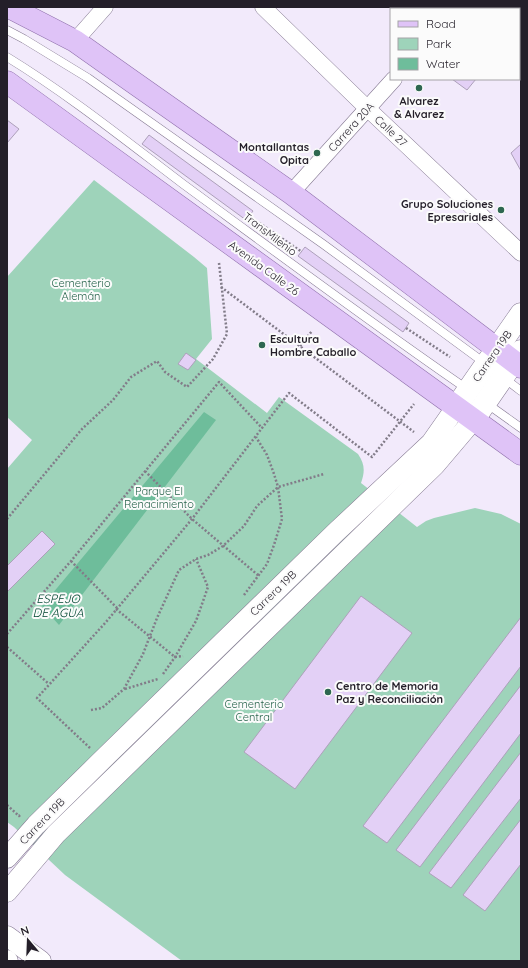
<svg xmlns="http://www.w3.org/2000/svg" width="528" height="968" font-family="Quicksand,sans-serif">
	<rect width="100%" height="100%" fill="#f2eafb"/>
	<!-- green -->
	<path fill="#9ed3ba" d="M94 180 194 257 207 268 212 339 196 359 267 413 279 397 358 454C365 464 365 472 361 483L417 527 426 521 434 518 475 508 501 514 521 524V961H182L65 875 14 827 7 822V469L32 440 7 417V277Z"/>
	<!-- water -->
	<path fill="#6ebd9b" d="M204 412 216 420 59 625 42 606Z"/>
	<!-- building -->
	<g fill="#e3d0f6" stroke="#ada0ba">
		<path d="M452 79H476L467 90Z"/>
		<path d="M7 120 19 129 7 143Z"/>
		<path d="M149 135 253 211 246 220 142 144Z"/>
		<path d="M521 144V171L511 153Z"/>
		<path d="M305 247 409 323 403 332 298 256Z"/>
		<path d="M186 353 196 360 188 370 178 364Z"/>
		<path d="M42 531 55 544 7 592V566Z"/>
		<path d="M361 596 412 633 295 789 244 752Z"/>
		<path d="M521 617V666L387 843 363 826Z"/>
		<path d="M521 685V733L420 867 396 850Z"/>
		<path d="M521 752V798L451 888 429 873Z"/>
		<path d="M521 819V864L485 911 463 895Z"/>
	</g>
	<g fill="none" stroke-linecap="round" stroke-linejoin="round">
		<!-- service casing -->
		<g stroke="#857992" stroke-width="9">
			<g id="service">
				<path d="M7 30 24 39 88 78 323 244 486 364"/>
				<path d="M7 57C69 95 125 140 183 184 277 253 371 323 467 389"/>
				<path d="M504 378 521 391"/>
				<path d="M486 403 521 428"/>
			</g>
		</g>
		<!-- minor casing -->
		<g stroke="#857992" stroke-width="17">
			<g id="minor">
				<path d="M263 7 368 109 521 253"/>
				<path d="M455 9 457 7"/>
				<path d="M75 41 105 7"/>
				<path d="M291 193 394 79"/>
			</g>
		</g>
		<!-- tertiary casing -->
		<g stroke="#857992" stroke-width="21">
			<g id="tertiary">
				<path d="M7 858 36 825 98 764 336 532 431 443 457 406"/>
				<path d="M7 892 56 834 435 465 474 419"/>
				<path d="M7 936 41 961"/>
				<path d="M7 960 8 961"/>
			</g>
		</g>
		<!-- secondary casing -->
		<g stroke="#857992" stroke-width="23">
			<g id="secondary">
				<path d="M519 12 521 15"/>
				<path d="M457 406 521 314"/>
				<path d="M474 419 521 351"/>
			</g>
		</g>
		<!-- primary casing -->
		<g stroke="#8f70ab" stroke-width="23">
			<g id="primary">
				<path d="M9 7 75 41 133 82 291 193 521 367"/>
				<path d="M7 82 521 454"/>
			</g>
		</g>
		<!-- path -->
		<g stroke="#827c89" stroke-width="2.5" stroke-dasharray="2 2" stroke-linecap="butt">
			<path d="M249 216 302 252"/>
			<path d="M221 287 414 432"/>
			<path d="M406 328 450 357"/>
			<path d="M300 346 312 331"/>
			<path d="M145 471 192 519 259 576"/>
			<path d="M7 519 82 429 113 400 131 377 157 361 165 372 187 387 213 359 227 334 219 263"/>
			<path d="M71 561 117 608"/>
			<path d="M244 595 267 564 274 545 282 519 278 487 274 474 267 455 256 437"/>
			<path d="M116 609 175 657 183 656"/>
			<path d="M7 634 71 561 219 382 262 428"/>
			<path d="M7 647 49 684"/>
			<path d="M163 674 175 657 196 621 208 587 196 559"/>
			<path d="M125 689 158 679"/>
			<path d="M91 710 102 708 124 689 143 654 157 618 179 570 196 559 208 555 223 546 244 526 257 506 278 487 324 474"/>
			<path d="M90 748 37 698 106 622 192 519 289 393 372 457 414 404"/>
			<path d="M7 805 19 816 20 815"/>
		</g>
		<!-- service -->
		<use href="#service" stroke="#fff" stroke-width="8"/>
		<!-- minor -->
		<use href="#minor" stroke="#fff" stroke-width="16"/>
		<!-- tertiary -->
		<use href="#tertiary" stroke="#fff" stroke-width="20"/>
		<!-- secondary -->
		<use href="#secondary" stroke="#fff" stroke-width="22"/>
		<!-- primary -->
		<use href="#primary" stroke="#dfc3f7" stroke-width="22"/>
	</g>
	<!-- markers -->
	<g fill="#2e6750" stroke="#fbfbfb" stroke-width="1.5">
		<circle cx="419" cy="88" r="4"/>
		<circle cx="317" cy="153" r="4"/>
		<circle cx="501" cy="210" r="4"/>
		<circle cx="262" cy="345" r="4"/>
		<circle cx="328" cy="692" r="4"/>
	</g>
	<g text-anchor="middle" stroke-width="4" stroke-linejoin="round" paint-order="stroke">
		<!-- poi labels -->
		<g font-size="11" font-weight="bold" fill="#241f29" stroke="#fbfbfb" text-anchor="end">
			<text x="419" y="105" text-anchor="middle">Alvarez<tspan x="419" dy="13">&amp; Alvarez</tspan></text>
			<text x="309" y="151">Montallantas<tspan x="309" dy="13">Opita</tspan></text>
			<text x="493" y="208">Grupo Soluciones<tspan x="493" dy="13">Epresariales</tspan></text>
			<text x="270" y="343" text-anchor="start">Escultura<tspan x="270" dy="13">Hombre Caballo</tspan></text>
			<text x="336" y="690" text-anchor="start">Centro de Memoria<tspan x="336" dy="13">Paz y Reconciliación</tspan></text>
		</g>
		<!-- street labels -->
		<g font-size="11" fill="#241f29" stroke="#fbfbfb">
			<text transform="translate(351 127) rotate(-48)" y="4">Carrera 20A</text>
			<text transform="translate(391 131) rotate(43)" y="4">Calle 27</text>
			<text transform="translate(270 234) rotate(37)" y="4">TransMilenio</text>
			<text transform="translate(264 268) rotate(36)" y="4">Avenida Calle 26</text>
			<text transform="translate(492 356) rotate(-55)" y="4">Carrera 19B</text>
			<text transform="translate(273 593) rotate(-44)" y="4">Carrera 19B</text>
			<text transform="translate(42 821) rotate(-46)" y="4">Carrera 19B</text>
		</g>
		<!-- park labels -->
		<g font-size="11" fill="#28644c" stroke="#fbfbfb">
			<text x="81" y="287">Cementerio<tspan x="81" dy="13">Alemán</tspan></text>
			<text x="159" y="495">Parque El<tspan x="159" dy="13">Renacimiento</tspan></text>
			<text x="254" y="708">Cementerio<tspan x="254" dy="13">Central</tspan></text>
		</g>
		<!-- water labels -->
		<g font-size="12" font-style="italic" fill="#004630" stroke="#fbfbfb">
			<text x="58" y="603">ESPEJO<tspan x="58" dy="14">DE AGUA</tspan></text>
		</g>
	</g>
	<!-- border -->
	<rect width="528" height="968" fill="none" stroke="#241f29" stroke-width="16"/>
	<!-- legend -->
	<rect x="390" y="8" width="130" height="72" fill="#fbfbfb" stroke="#a5a3a7"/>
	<rect x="398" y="21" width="20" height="6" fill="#dfc3f7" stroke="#a5a3a7"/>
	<text x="426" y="28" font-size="12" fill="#241f29">Road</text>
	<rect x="398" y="38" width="20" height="12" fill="#9ed3ba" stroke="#a5a3a7"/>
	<text x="426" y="48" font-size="12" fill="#241f29">Park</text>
	<rect x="398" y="58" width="20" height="12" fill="#6ebd9b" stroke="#a5a3a7"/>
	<text x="426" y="68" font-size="12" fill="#241f29">Water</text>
	<!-- north arrow -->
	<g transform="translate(28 940) rotate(341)" stroke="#fbfbfb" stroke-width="3" paint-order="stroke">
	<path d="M0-3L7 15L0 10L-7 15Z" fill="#241f29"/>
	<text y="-6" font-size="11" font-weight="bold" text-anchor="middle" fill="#241f29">N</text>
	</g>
</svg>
